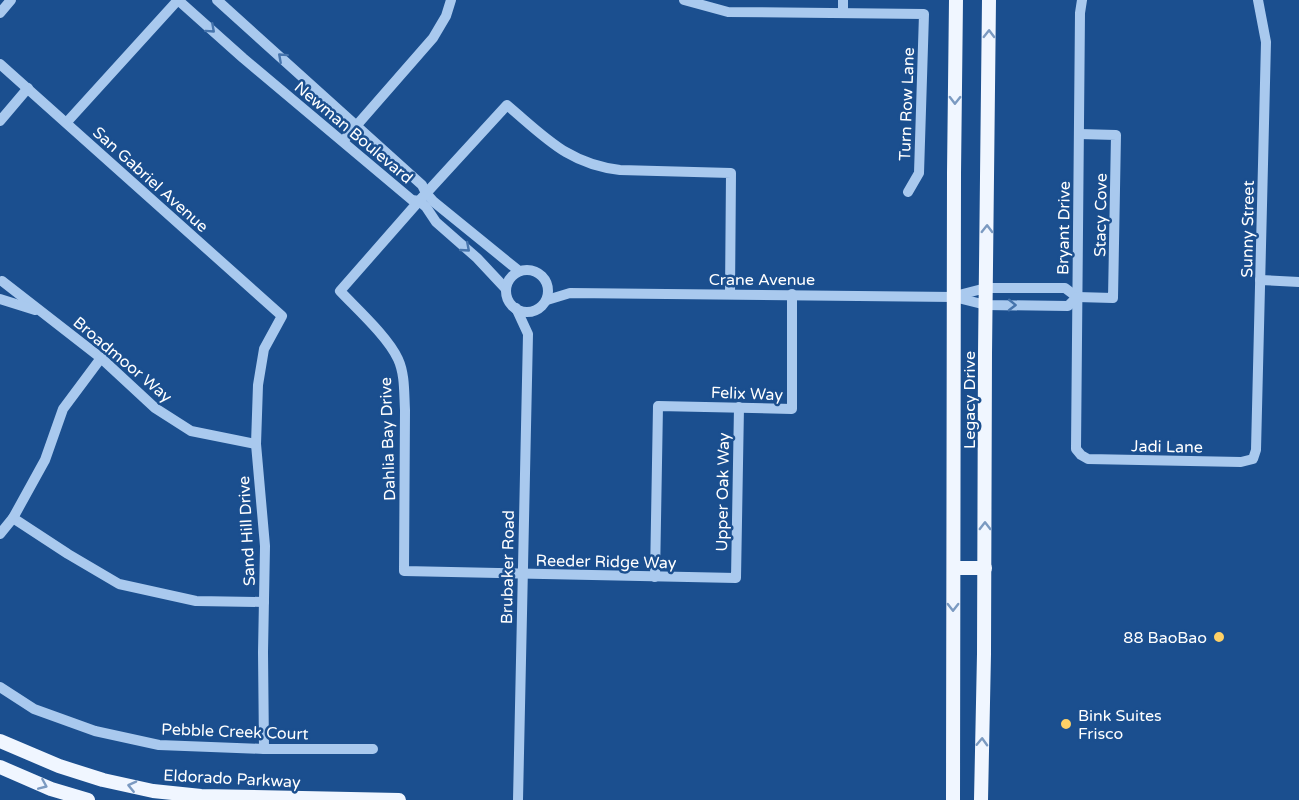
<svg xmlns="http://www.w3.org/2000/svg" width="1299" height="800" font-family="'Varela Round',sans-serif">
	<rect width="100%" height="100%" fill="#1b4f8f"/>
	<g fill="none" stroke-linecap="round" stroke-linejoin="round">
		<!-- minor -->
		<g stroke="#a9c9ee" stroke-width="10">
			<path d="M178 0 243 58 412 200 419 201 426 207 436 222 477 258 506 289"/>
			<path d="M217 0 422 185 426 193 434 202 519 271"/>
			<path d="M684 0 728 12 924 14 919 173 908 192"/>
			<path d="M1082 0 1080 13 1076 449 1081 455 1088 459 1241 462 1253 459 1256 450 1266 42 1258 0"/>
			<path d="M0 13 11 0"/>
			<path d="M843 13V0"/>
			<path d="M0 64 282 316 264 349 258 385 256 444 265 546 263 652 264 749"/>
			<path d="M0 121 28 88"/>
			<path d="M67 122 178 0"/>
			<path d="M343 141 433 38 446 16 451 0"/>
			<circle cx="527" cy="291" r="21"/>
			<path d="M1260 280 1299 282"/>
			<path d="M2 281 101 358 155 408 191 431 256 444"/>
			<path d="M730 294 731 173 620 170C568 164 545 137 507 105L419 201 340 291C357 309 388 337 398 359 405 374 404 393 405 410L404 571 736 578 739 407"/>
			<path d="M955 296 986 288H1065L1077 297"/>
			<path d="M1077 297 1113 298 1116 135 1079 134"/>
			<path d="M0 299 35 310"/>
			<path d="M547 300 570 293 954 297 986 305 1068 306 1077 297"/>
			<path d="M516 308 528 334 518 800"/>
			<path d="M13 518 68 554 119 584 196 601 264 602"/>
			<path d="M0 534 13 518 45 460 63 409 101 358"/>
			<path d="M655 577 658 406 792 409V294"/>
			<path d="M0 687 34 709 95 731 159 745 264 749H373"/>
		</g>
		<!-- major -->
		<g stroke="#f0f6ff" stroke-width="14">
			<path d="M954 568H985"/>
			<path d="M0 741 59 766 103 780 153 791 201 796 399 800"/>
			<path d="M0 767 51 789 88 800"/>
			<path d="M953 800 954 173 956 0"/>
			<path d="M981 800 984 654 985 354 989 0"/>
		</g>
	</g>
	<!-- one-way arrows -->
	<defs><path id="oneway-chevron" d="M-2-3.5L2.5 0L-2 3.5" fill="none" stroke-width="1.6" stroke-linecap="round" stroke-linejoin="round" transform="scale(1.5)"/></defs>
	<g stroke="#4674ac">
		<use href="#oneway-chevron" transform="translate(211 29) rotate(42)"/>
		<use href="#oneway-chevron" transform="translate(282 57) rotate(-138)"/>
		<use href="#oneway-chevron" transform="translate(466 248) rotate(41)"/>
		<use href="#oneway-chevron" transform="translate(1012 305) rotate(1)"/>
	</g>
	<g stroke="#7b9ac1">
		<use href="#oneway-chevron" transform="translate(989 34) rotate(-89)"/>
		<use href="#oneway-chevron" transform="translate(955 100) rotate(91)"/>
		<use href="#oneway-chevron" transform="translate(987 229) rotate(-89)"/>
		<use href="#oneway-chevron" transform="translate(985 526) rotate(-90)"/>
		<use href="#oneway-chevron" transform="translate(953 607) rotate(90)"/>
		<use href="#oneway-chevron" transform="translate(982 742) rotate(-88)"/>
		<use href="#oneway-chevron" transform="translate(43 785) rotate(23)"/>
		<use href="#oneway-chevron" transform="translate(132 786) rotate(-167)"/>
	</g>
	<!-- markers -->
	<g fill="#ffd166" stroke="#1b4f8f" stroke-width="2">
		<circle cx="1219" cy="637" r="6"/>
		<circle cx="1066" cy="724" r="6"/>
	</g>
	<g text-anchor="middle" stroke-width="5" stroke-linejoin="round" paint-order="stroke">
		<!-- street labels -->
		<g font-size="16" fill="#fff" stroke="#1b4f8f">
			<text transform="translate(906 104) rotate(-88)" y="6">Turn Row Lane</text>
			<text transform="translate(354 132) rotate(40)" y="6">Newman Boulevard</text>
			<text transform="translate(151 179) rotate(42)" y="6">San Gabriel Avenue</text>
			<text transform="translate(1100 215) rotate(-89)" y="6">Stacy Cove</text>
			<text transform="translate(1063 228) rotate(-89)" y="6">Bryant Drive</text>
			<text transform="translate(1247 229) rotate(-89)" y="6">Sunny Street</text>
			<text x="762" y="285">Crane Avenue</text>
			<text transform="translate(123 359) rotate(40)" y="6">Broadmoor Way</text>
			<text transform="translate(747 393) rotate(2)" y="6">Felix Way</text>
			<text transform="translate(969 400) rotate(-90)" y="6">Legacy Drive</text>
			<text transform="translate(387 439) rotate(-92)" y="6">Dahlia Bay Drive</text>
			<text transform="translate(1167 446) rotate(1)" y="6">Jadi Lane</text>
			<text transform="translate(722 492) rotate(-89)" y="6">Upper Oak Way</text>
			<text transform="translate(246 531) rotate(-93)" y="6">Sand Hill Drive</text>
			<text transform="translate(606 561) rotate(1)" y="6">Reeder Ridge Way</text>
			<text transform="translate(507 567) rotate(-89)" y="6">Brubaker Road</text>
			<text transform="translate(235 731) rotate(2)" y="6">Pebble Creek Court</text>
			<text transform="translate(232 778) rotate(3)" y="6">Eldorado Parkway</text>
		</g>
		<!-- poi labels -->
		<g font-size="16" fill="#fff" stroke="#1b4f8f" text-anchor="end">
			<text x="1207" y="643">88 BaoBao</text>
			<text x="1078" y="721" text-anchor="start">Bink Suites<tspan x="1078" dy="18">Frisco</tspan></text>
		</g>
	</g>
</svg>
